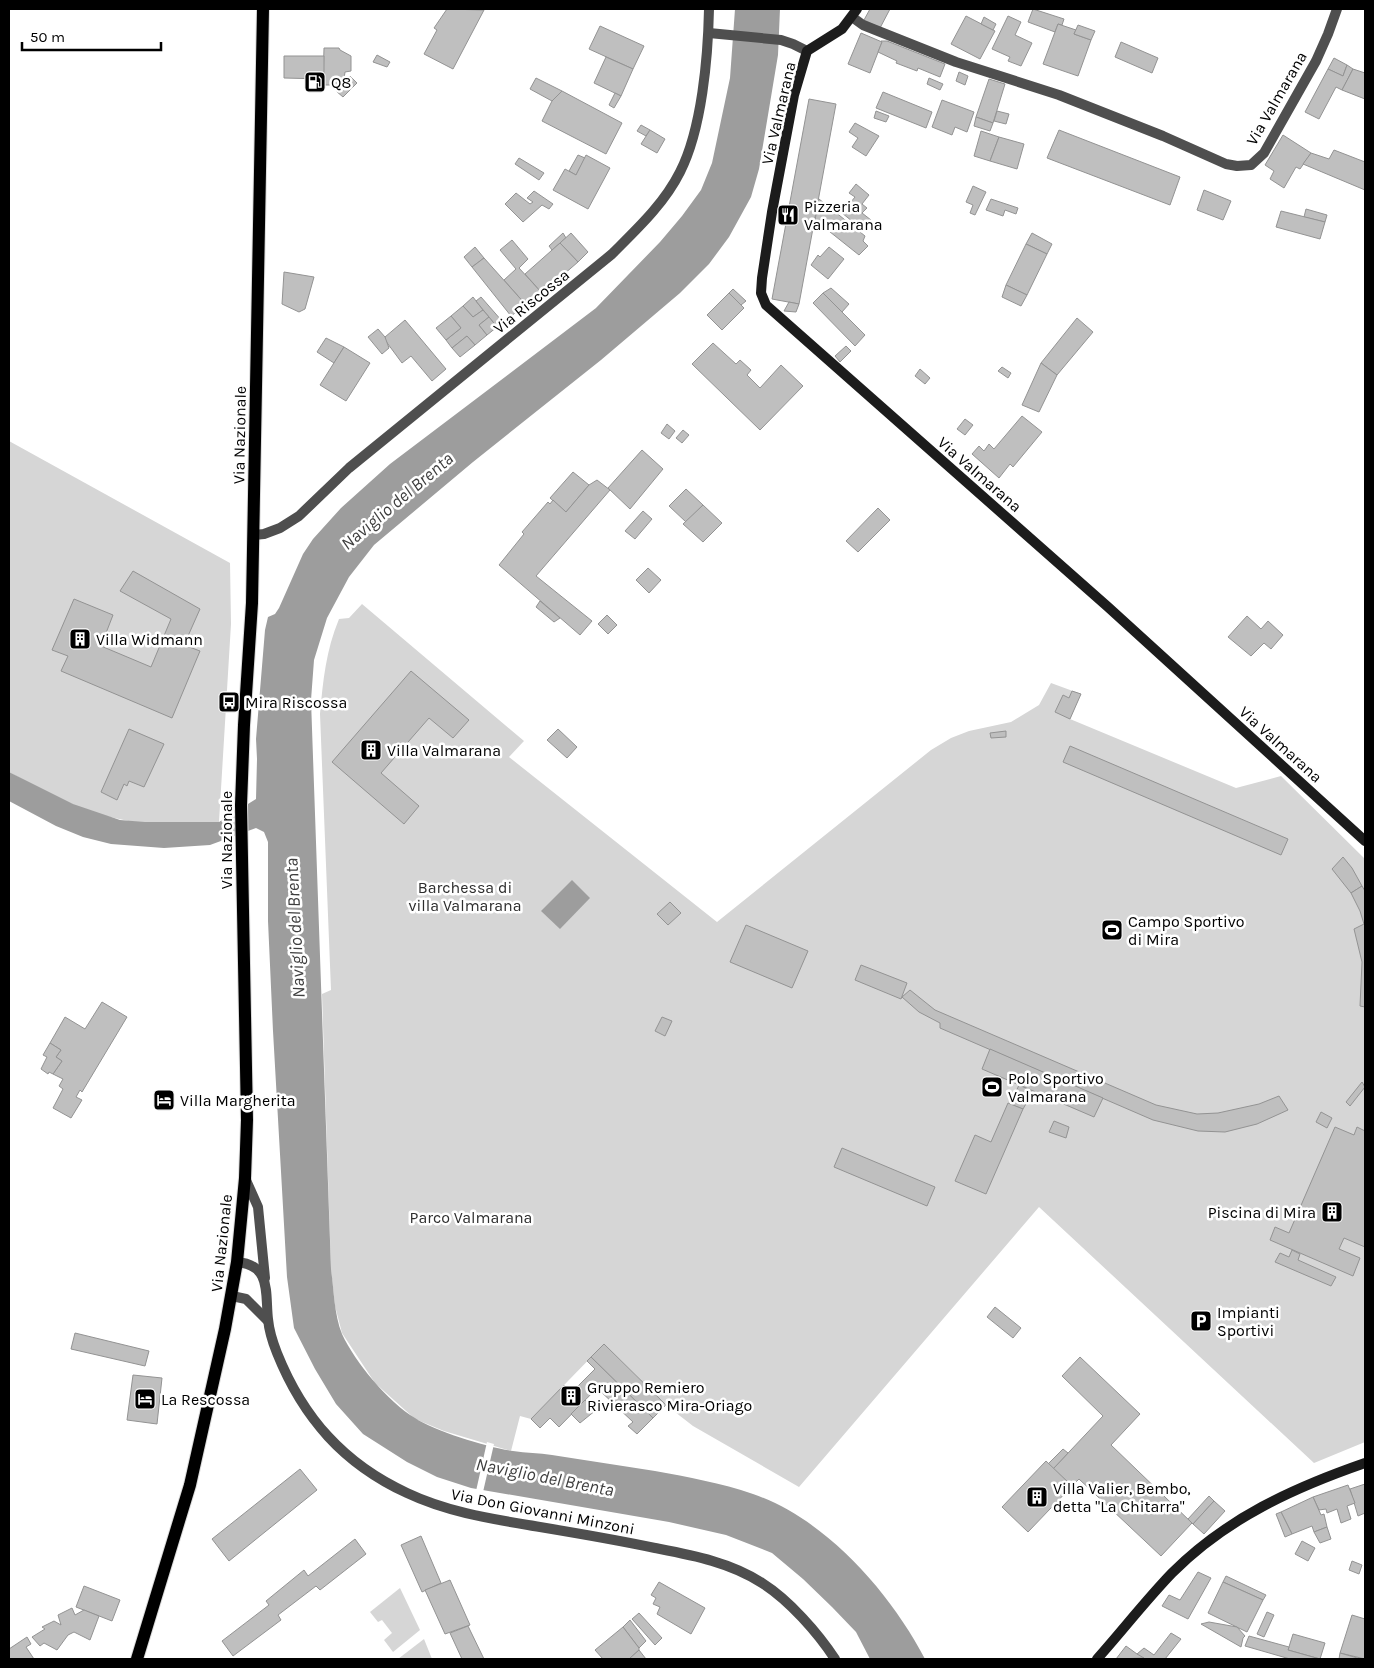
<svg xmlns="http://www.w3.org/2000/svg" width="1374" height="1668" font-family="Karla,sans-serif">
	<rect width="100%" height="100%" fill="#fff"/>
	<!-- green -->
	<g fill="#d6d6d6">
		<path d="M9 441 230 563 231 624 219 822C187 822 151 827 119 819 79 811 44 791 9 772Z"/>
		<path d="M362 604 524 741 509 757 717 922 931 750 951 738 969 731 1011 722 1039 705 1051 683 1081 694 1070 719 1236 788 1281 776 1365 859V1442L1314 1463 1039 1207 799 1487 693 1426 666 1405 604 1344 531 1419 520 1416 511 1451 444 1431 415 1419 375 1383 342 1333 335 1306 331 1269 322 994 331 990 320 714C323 681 326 650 339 619L349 618Z"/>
		<path d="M400 1588 420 1630 393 1652 384 1640 392 1633 382 1620 378 1622 370 1612Z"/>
		<path d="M424 1639 432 1659H398Z"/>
	</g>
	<!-- water -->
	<g fill="#9d9d9d">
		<path d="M735 9H780L778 55 759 169 751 197 729 237 709 264 680 293 601 360 473 462 374 545 349 577 327 618 314 660 311 700 331 1269C334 1290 334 1314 342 1334 355 1362 388 1402 415 1418 434 1431 490 1448 513 1451 526 1453 539 1453 552 1455 586 1460 621 1466 655 1471 688 1477 721 1483 753 1494 826 1519 890 1592 925 1659H870L856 1632 832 1607 803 1579 772 1553 726 1535 669 1522 471 1488 437 1477 407 1462 363 1434 336 1404 315 1369 294 1328 287 1277 273 1031 268 921V842L264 832 256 828 210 845 164 848 111 844 83 837 56 826 9 801V772L73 804 120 820 145 822H219L256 799 257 759 256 739 265 630 268 617 275 614 279 608 303 554 313 539 341 508 390 464 596 308 660 242 682 216 701 190 712 163 730 78Z"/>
		<path d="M572 880 590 898 560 929 541 911Z"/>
	</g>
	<!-- pier -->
	<path fill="#fff" d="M487 1442 494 1444 483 1492 476 1491Z"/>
	<!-- building -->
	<g fill="#bfbfbf" stroke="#939393">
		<path d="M447 9 484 10 453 69 424 54 437 30 434 28Z"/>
		<path d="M870 9H890L880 28 864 20Z"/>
		<path d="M1033 9 1064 19 1062 25 1058 24 1055 32 1028 22Z"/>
		<path d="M966 16 995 31 980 59 951 44Z"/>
		<path d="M1008 16 1021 22 1015 35 1032 43 1021 66 1008 61 1010 57 992 49Z"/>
		<path d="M984 17 996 24 993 30 981 24Z"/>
		<path d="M1058 24 1076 30 1074 34 1091 40 1078 76 1043 64Z"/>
		<path d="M1078 25 1095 31 1091 40 1074 34Z"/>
		<path d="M600 26 644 46 633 69 589 49Z"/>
		<path d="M861 33 882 42 870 73 848 64Z"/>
		<path d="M881 41H887L945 64 940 77 918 68 917 71 896 63 897 61 878 52 882 42Z"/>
		<path d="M1121 42 1158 58 1152 73 1115 57Z"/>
		<path d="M324 48H339L340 50 351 56V71L345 72 344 79 337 82V85H323Z"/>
		<path d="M377 55 390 62 387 67 373 62Z"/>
		<path d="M284 56H324V79L284 78Z"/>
		<path d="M606 57 633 69 621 96 594 83Z"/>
		<path d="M1334 58 1347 65 1343 76 1328 69Z"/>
		<path d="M1347 65 1353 69 1342 90 1336 87 1319 119 1305 112 1328 69 1343 76Z"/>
		<path d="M1353 69 1365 73V99L1342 90Z"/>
		<path d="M959 72 968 76 965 85 956 81Z"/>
		<path d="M350 76 357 83 343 97 336 91Z"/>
		<path d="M536 78 562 91 552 101 530 89Z"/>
		<path d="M929 78 943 84 940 90 927 84Z"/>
		<path d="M989 79 1005 84 993 123 976 117Z"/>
		<path d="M562 91 622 123 606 154 542 121 552 101Z"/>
		<path d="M883 92 932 112 926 128 876 108Z"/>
		<path d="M615 93 621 96 614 108 609 105Z"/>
		<path d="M809 99 836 104 799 304 772 299Z"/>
		<path d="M942 100 974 112 967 132 955 127 952 135 932 127Z"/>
		<path d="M876 111 889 116 886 122 874 118Z"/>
		<path d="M997 111 1009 114 1006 124 994 121Z"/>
		<path d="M976 117 993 123 990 131 974 126Z"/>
		<path d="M855 123 879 136 866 156 852 147 858 138 849 132Z"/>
		<path d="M641 125 650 130 646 136 637 131Z"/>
		<path d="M650 130 665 139 657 153 641 144Z"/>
		<path d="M1059 130 1180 177 1170 205 1047 158Z"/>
		<path d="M981 131 999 137 990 161 974 156Z"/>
		<path d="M1283 135 1311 153 1300 169 1296 167 1284 188 1270 179 1274 171 1265 165Z"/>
		<path d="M999 137 1024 144 1017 169 990 161Z"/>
		<path d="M1334 150 1365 162V190L1303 164 1311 153 1329 159Z"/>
		<path d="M578 155 585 158 576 175 569 171Z"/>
		<path d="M586 155 610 168 588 209 553 190 565 169 576 175Z"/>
		<path d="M519 158 544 173 539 180 515 164Z"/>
		<path d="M856 184 869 195 862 204 867 208 862 213 871 220 863 230 842 213 855 197 849 193Z"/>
		<path d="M973 186 986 192 975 215 970 213 973 205 966 202Z"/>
		<path d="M1204 190 1231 201 1223 220 1197 210Z"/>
		<path d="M534 191 553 204 549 209 542 205 523 222 505 204 516 193 530 204 533 202 527 198Z"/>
		<path d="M819 199 865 236 863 241 868 246 859 255 815 220Z"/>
		<path d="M991 199 1018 208 1016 214 1005 210 1003 216 986 210Z"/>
		<path d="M1306 209 1327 215 1325 222 1304 217Z"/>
		<path d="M1281 211 1325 222 1320 239 1276 227Z"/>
		<path d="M563 233 566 238 552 250 549 246Z"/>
		<path d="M571 233 588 252 578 262 560 243Z"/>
		<path d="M1032 233 1052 244 1047 254 1026 244Z"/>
		<path d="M512 240 528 259 519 268 542 293 526 305 504 280 516 269 500 250Z"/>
		<path d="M560 243 578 262 542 293 525 274Z"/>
		<path d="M1026 244 1047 254 1027 295 1006 285Z"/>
		<path d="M475 247 484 258 472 267 464 257Z"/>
		<path d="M829 247 844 259 828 279 811 265 818 255 820 257Z"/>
		<path d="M484 258 526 305 511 316 472 267Z"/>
		<path d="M284 272 314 277 305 309 299 312 282 304Z"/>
		<path d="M1006 285 1027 295 1021 306 1002 297Z"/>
		<path d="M831 288 849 304 842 312 823 293Z"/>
		<path d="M733 289 746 301 741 305 729 293Z"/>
		<path d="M729 293 744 308 722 330 707 315Z"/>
		<path d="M823 293 865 335 855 346 813 303Z"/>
		<path d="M473 297 483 310 473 317 463 306Z"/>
		<path d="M481 297 502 321 497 327 476 301Z"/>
		<path d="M789 302 799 304 796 312 784 311Z"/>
		<path d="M463 306 473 317 483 310 489 317 479 325 487 335 475 345 467 336 452 348 446 340 461 328 451 316Z"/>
		<path d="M451 316 461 328 446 340 436 328Z"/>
		<path d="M489 317 497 327 487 335 479 325Z"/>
		<path d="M1077 318 1093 332 1057 375 1041 363Z"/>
		<path d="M405 320 446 369 432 381 411 356 402 363 385 340V337Z"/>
		<path d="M378 329 385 337 389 348 382 354 368 337Z"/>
		<path d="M467 336 475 345 460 357 452 348Z"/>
		<path d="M326 338 344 347 334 363 317 352Z"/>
		<path d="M713 343 736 364 740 360 751 370 747 375 760 388 781 365 803 386 760 430 692 364Z"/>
		<path d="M846 346 851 351 840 362 835 356Z"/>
		<path d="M344 347 370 363 346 401 320 385Z"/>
		<path d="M1041 363 1057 375 1039 412 1022 405Z"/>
		<path d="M1002 367 1011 373 1008 378 998 371Z"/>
		<path d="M920 369 930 378 925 384 915 376Z"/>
		<path d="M1022 416 1042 432 1013 467 1010 464 999 478 972 454 979 446 984 451 989 444 994 449Z"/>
		<path d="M965 419 973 425 965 435 957 429Z"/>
		<path d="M667 424 675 431 669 439 661 433Z"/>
		<path d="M683 430 689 435 682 443 676 438Z"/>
		<path d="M642 450 663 469 630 509 608 488Z"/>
		<path d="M573 472 589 485 566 512 550 498Z"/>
		<path d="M597 480 610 490 536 576 592 621 580 635 499 565 524 534 522 532 548 502 550 504 553 500 566 512 589 485Z"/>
		<path d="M686 489 703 505 686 522 669 506Z"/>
		<path d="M703 505 722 523 703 542 683 524Z"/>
		<path d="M878 508 890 520 858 552 846 541Z"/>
		<path d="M643 511 652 519 635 539 625 531Z"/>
		<path d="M648 568 661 580 649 593 636 580Z"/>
		<path d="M133 571 200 609 184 645 200 651 172 718 61 671 68 656 52 650 74 599 113 615 101 646 151 667 171 619 120 591Z"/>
		<path d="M540 601 560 618 554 622 536 607Z"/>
		<path d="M607 615 617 625 608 634 598 624Z"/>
		<path d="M1247 616 1261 629 1268 621 1283 635 1271 649 1264 643 1251 656 1228 637Z"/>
		<path d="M411 671 469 720 453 738 429 718 381 773 419 806 404 824 332 762Z"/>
		<path d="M1072 691 1081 694 1070 719 1055 712 1063 695 1069 698Z"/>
		<path d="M129 729 164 744 144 787 129 781 127 786 124 784 117 800 101 792Z"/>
		<path d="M558 729 577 747 567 758 547 740Z"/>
		<path d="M1006 731V737L991 738 990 733Z"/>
		<path d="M1070 746 1288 839 1281 855 1063 762Z"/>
		<path d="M1343 857 1352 868 1362 886 1351 893 1332 869Z"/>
		<path d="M1362 886 1365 891V1007L1360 1006 1362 962 1354 929 1364 924 1360 911 1351 893Z"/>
		<path d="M670 902 681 913 668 925 657 914Z"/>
		<path d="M746 925 808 951 792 988 730 962Z"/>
		<path d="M861 965 907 983 901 999 855 980Z"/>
		<path d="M910 990 935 1010 1156 1105 1197 1114 1218 1113 1259 1104 1279 1096 1288 1110 1257 1124 1225 1132 1198 1131 1153 1120 940 1028V1023L919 1012 902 997Z"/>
		<path d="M102 1002 127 1017 82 1092 80 1090 76 1097 82 1100 71 1118 53 1108 63 1089 59 1086 63 1079 53 1074 62 1061 56 1057 61 1050 50 1043 65 1017 85 1029Z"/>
		<path d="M662 1017 672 1021 665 1036 655 1031Z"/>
		<path d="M50 1043 61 1050 56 1057 62 1061 53 1074 49 1072 48 1074 41 1069 47 1057 43 1055Z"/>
		<path d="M990 1049 1103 1098 1094 1117 982 1069Z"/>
		<path d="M1362 1082 1365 1087 1350 1106 1346 1102Z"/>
		<path d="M1019 1085 1032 1091 1027 1102 1014 1096Z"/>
		<path d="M1014 1096 1027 1102 1023 1109 1012 1105Z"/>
		<path d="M1008 1103 1023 1109 986 1194 955 1181 975 1135 991 1142Z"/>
		<path d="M1321 1112 1332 1118 1327 1128 1316 1122Z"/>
		<path d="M1054 1121 1069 1127 1066 1138 1049 1132Z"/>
		<path d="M1335 1127 1354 1135 1357 1127 1365 1131V1247L1344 1238 1339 1249 1360 1258 1353 1276 1270 1240 1275 1227 1289 1233Z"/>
		<path d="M842 1148 935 1187 927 1206 834 1167Z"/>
		<path d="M1292 1250 1300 1254 1298 1260 1336 1277 1331 1286 1275 1262 1280 1253 1289 1257Z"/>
		<path d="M995 1307 1021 1328 1013 1338 987 1317Z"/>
		<path d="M75 1333 149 1351 145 1366 71 1349Z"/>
		<path d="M604 1344 666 1405 653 1418 591 1357Z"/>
		<path d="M591 1357 653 1418 637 1434 628 1426 633 1422 597 1388 559 1427 550 1418 540 1428 531 1419 564 1385 571 1393 595 1369 587 1361Z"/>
		<path d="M1080 1357 1140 1414 1111 1445 1192 1523 1161 1556 1079 1479 1072 1486 1053 1469 1103 1416 1062 1376Z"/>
		<path d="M133 1375 162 1378 157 1424 127 1420Z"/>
		<path d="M585 1400 596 1410 580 1423 571 1414Z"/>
		<path d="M1063 1449 1068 1453 1053 1469 1048 1464Z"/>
		<path d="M1046 1461 1072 1486 1028 1532 1002 1507Z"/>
		<path d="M300 1469 317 1490 229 1561 212 1539Z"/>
		<path d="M1365 1484V1513L1358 1516 1350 1489Z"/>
		<path d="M1348 1485 1355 1503 1347 1506 1351 1519 1341 1523 1337 1509 1327 1513 1326 1509 1319 1510 1313 1497Z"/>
		<path d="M1209 1496 1214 1501 1193 1524 1188 1519Z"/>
		<path d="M1313 1497 1321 1515 1324 1514 1327 1527 1314 1532 1312 1526 1292 1534 1281 1512Z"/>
		<path d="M1214 1501 1225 1511 1204 1534 1193 1524Z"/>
		<path d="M1281 1512 1292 1534 1285 1537 1276 1514Z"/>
		<path d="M1327 1527 1331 1539 1320 1543 1314 1532Z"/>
		<path d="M421 1536 441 1583 422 1592 401 1545Z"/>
		<path d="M355 1539 366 1554 320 1590 316 1586 278 1615 281 1620 233 1656 222 1641 269 1605 266 1601 304 1570 308 1576Z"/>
		<path d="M1302 1541 1315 1548 1308 1561 1295 1554Z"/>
		<path d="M1352 1561 1362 1565 1359 1574 1349 1570Z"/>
		<path d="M1198 1572 1211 1578 1188 1619 1162 1606 1169 1595 1180 1600Z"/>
		<path d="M1226 1576 1266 1595 1263 1600 1223 1582Z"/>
		<path d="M450 1580 470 1625 445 1634 425 1590Z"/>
		<path d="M659 1582 705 1608 691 1634 657 1614 660 1607 653 1604 656 1598 651 1595Z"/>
		<path d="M1223 1582 1263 1600 1247 1632 1208 1613Z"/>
		<path d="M84 1586 120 1600 112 1621 76 1607Z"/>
		<path d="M72 1608 75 1615 84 1610 99 1616 90 1640 74 1632 68 1635 57 1650 44 1643 40 1646 32 1637 45 1629 42 1627 54 1621 61 1625 58 1615Z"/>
		<path d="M1267 1612 1274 1615 1264 1637 1257 1634Z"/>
		<path d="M639 1613 662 1638 655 1645 632 1619Z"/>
		<path d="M1352 1615 1365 1619V1659L1340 1653Z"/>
		<path d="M630 1620 646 1641 639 1648 623 1627Z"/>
		<path d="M1209 1622 1237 1627 1245 1636 1243 1638 1241 1647 1201 1624Z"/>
		<path d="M468 1626 484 1659H462L450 1633Z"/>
		<path d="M623 1627 639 1648V1650L629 1659H603L595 1650Z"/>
		<path d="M1171 1633 1181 1639 1165 1659H1143L1137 1654 1144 1648 1154 1655Z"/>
		<path d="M1293 1634 1325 1643 1320 1659 1288 1650Z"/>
		<path d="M1249 1636 1289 1647 1288 1650 1320 1659H1290L1245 1646Z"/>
		<path d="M27 1637 31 1644 26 1647 34 1659H9V1649Z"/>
		<path d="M1126 1646 1137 1654 1144 1658 1116 1659Z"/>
		<path d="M639 1650 646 1659H629Z"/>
		<path d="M1340 1653 1361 1659H1339Z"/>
	</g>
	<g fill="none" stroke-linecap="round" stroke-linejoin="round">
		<!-- primary casing -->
		<g stroke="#dbdbdb" stroke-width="14">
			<path id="primary" d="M137 1659 190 1485 225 1329 237 1262 245 1178 247 1120 241 805 244 725 252 603 263 9"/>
		</g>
		<!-- street -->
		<g stroke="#4f4f4f" stroke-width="10">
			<path d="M852 17 863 25 956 62 1059 95 1163 136 1226 164 1237 166 1251 165 1264 153 1316 61 1328 34 1337 9"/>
			<path d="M709 33 781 40 793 44 807 51"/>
			<path d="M253 535 264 534 280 528 299 516 349 468 612 254C637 229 664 204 680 172 702 129 708 57 709 9"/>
			<path d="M245 1178 258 1207 265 1278"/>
			<path d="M237 1262C272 1265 265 1294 268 1319 269 1330 273 1343 277 1353 303 1418 344 1464 407 1493 445 1511 486 1518 528 1525 570 1532 613 1539 655 1548 691 1555 730 1562 762 1583 789 1600 818 1633 835 1659"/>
			<path d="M232 1296 246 1299 268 1321"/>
		</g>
		<!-- secondary -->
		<g stroke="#1c1c1c" stroke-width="10">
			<path d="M857 9 842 29 807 51 794 95 772 212 762 278 761 293 766 305 1108 607 1365 841"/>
			<path d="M1097 1659C1122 1631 1146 1600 1172 1573 1227 1518 1293 1488 1365 1463"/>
		</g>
		<!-- primary -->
		<use href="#primary" stroke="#000" stroke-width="12"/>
	</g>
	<!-- icons -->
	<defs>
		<g id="fuel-square" transform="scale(1.125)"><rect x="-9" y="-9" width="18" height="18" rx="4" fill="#000" stroke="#fff"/><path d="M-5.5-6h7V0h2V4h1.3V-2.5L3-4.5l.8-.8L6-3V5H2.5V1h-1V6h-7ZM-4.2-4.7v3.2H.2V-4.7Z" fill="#fff"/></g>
		<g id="restaurant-square" transform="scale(1.125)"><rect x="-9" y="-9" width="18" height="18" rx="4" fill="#000" stroke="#fff"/><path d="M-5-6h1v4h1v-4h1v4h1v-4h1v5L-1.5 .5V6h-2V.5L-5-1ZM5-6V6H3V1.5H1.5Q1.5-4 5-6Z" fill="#fff"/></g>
		<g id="building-square" transform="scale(1.125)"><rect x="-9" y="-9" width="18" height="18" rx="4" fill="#000" stroke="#fff"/><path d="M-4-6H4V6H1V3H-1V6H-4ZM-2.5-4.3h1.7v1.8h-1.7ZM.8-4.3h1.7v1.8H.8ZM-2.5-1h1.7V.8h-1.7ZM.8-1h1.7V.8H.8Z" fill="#fff"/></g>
		<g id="bus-square" transform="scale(1.125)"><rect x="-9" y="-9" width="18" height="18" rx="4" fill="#000" stroke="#fff"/><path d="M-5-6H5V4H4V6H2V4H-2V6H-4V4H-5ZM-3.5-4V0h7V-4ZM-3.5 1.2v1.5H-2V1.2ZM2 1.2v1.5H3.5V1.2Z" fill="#fff"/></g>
		<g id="stadium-square" transform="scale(1.125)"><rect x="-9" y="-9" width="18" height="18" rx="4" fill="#000" stroke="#fff"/><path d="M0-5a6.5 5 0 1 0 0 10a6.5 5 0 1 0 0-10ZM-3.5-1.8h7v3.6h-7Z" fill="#fff"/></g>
		<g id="hotel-square" transform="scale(1.125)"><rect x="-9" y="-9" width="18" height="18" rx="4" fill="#000" stroke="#fff"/><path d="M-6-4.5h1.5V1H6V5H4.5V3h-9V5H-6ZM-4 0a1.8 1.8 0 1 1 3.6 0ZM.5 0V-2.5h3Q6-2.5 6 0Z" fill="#fff"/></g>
		<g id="parking-square" transform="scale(1.125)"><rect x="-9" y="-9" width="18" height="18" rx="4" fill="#000" stroke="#fff"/><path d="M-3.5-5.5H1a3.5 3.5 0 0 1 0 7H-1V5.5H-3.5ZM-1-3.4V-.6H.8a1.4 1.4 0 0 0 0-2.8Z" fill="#fff"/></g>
	</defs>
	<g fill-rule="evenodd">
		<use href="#fuel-square" x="315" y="82"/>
		<use href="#restaurant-square" x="788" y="215"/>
		<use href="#building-square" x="80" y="639"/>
		<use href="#bus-square" x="229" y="702"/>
		<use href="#building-square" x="371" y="750"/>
		<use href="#stadium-square" x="1112" y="930"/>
		<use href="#stadium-square" x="992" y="1087"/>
		<use href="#hotel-square" x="164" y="1100"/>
		<use href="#building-square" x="1332" y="1212"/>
		<use href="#parking-square" x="1201" y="1321"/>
		<use href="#building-square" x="571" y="1396"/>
		<use href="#hotel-square" x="145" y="1399"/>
		<use href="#building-square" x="1037" y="1497"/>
	</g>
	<g text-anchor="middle" stroke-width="5" stroke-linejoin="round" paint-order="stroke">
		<!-- poi labels -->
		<g font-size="16" fill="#000" stroke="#fff" text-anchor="start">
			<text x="331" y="88">Q8</text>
			<text x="804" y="212">Pizzeria<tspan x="804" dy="18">Valmarana</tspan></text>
			<text x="96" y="645">Villa Widmann</text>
			<text x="245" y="708">Mira Riscossa</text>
			<text x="387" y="756">Villa Valmarana</text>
			<text x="1128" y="927">Campo Sportivo<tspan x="1128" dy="18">di Mira</tspan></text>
			<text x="1008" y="1084">Polo Sportivo<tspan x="1008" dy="18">Valmarana</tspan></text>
			<text x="180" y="1106">Villa Margherita</text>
			<text x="1316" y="1218" text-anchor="end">Piscina di Mira</text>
			<text x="1217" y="1318">Impianti<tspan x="1217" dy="18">Sportivi</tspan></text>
			<text x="587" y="1393">Gruppo Remiero<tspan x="587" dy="18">Rivierasco Mira-Oriago</tspan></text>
			<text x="161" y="1405">La Rescossa</text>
			<text x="1053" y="1494">Villa Valier, Bembo,<tspan x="1053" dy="18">detta "La Chitarra"</tspan></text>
		</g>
		<!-- street labels -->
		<g font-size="16" fill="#000" stroke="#fff">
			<text transform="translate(1276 98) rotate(-60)" y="6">Via Valmarana</text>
			<text transform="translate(778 113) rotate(-77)" y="6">Via Valmarana</text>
			<text transform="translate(531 301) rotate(-39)" y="6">Via Riscossa</text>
			<text transform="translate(239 435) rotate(-89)" y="6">Via Nazionale</text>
			<text transform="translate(980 474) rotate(41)" y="6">Via Valmarana</text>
			<text transform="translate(1281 744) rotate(42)" y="6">Via Valmarana</text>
			<text transform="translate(226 840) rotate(-90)" y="6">Via Nazionale</text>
			<text transform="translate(221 1243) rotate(-84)" y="6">Via Nazionale</text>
			<text transform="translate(543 1511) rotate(11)" y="6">Via Don Giovanni Minzoni</text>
		</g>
		<!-- park labels -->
		<g font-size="16" fill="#2d2d2d" stroke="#fff">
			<text x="465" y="893">Barchessa di<tspan x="465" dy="18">villa Valmarana</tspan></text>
			<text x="471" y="1223">Parco Valmarana</text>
		</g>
		<!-- water labels -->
		<g font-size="18" font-style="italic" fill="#3e3e3e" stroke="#fff">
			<text transform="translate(397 501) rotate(-40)" y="6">Naviglio del Brenta</text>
			<text transform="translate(295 928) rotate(-93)" y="6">Naviglio del Brenta</text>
			<text transform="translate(545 1477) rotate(11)" y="6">Naviglio del Brenta</text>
		</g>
	</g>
	<!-- border -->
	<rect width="1374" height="1668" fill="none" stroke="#000000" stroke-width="20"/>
	<!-- scale -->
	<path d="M22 42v8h139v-8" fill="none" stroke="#000000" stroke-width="2.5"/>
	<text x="30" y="42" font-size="15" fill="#000000" stroke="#ffffff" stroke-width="4" paint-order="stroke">50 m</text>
</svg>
